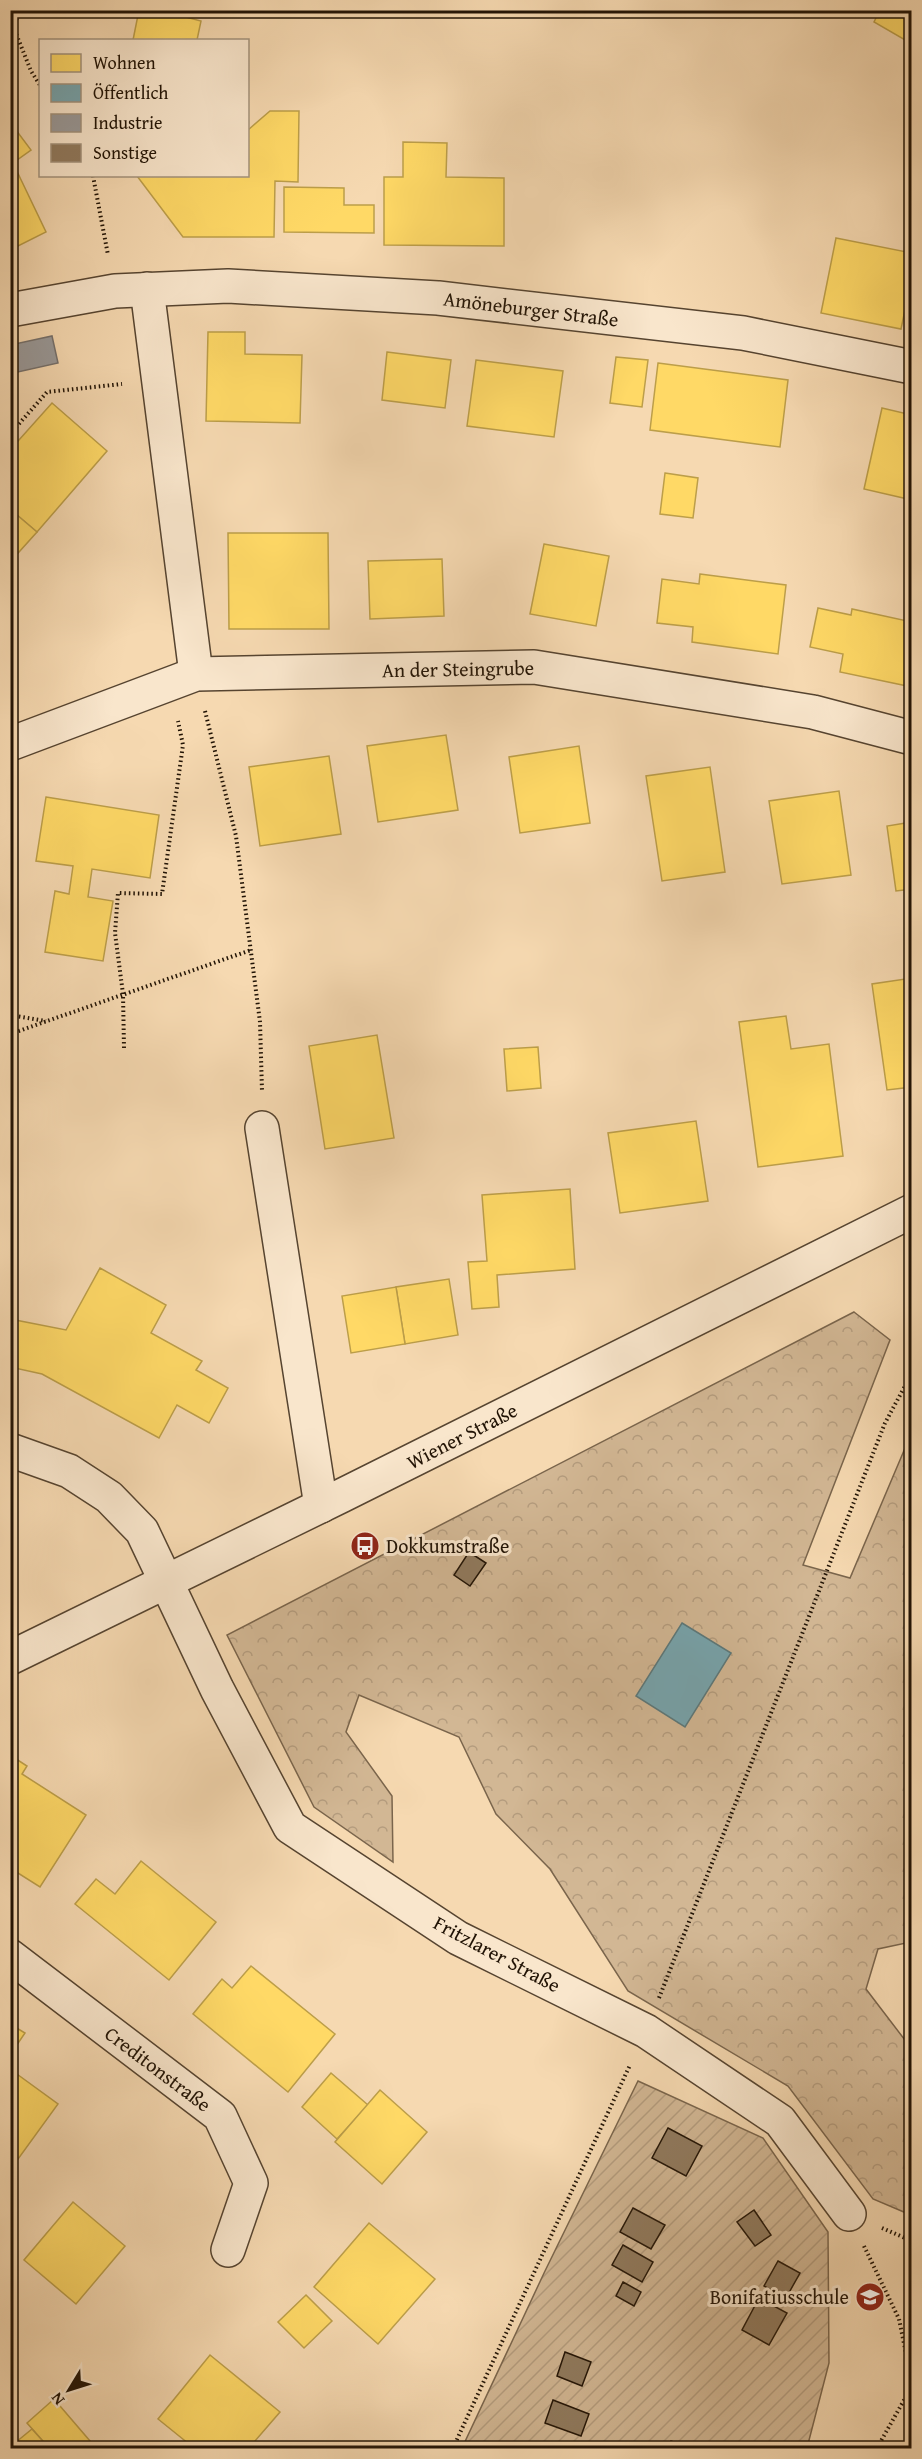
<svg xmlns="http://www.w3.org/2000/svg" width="922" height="2459" font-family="'Gentium Book Plus',serif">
	<defs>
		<pattern id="forest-crowns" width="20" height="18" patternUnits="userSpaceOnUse" patternTransform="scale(1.5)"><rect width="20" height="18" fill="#d2b794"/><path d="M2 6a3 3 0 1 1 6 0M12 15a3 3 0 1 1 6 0" fill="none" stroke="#b49c7e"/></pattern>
		<pattern id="garden-furrows" width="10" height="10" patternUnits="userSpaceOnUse" patternTransform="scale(1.5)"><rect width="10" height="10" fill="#d2b794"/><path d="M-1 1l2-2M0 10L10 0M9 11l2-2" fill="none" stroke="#b49c7e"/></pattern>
	</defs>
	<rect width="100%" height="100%" fill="#f6d9b1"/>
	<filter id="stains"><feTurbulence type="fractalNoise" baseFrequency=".00333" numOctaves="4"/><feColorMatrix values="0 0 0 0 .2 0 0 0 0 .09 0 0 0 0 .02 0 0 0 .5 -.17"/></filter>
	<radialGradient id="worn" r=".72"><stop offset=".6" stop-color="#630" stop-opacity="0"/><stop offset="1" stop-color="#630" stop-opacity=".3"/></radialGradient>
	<!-- forest -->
	<path fill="url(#forest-crowns)" stroke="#7a654c" stroke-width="1.5" d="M854 1312 890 1340 803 1565 850 1578 911 1434V1942L878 1949 866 1989 911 2048V2215L873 2199 788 2086 628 1991 550 1869 496 1814 459 1737 359 1695 346 1732 392 1796 393 1862 314 1807 227 1635Z"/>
	<!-- garden -->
	<path fill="url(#garden-furrows)" stroke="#7a654c" stroke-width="1.5" d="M638 2081 763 2138 828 2232 829 2363 807 2448H462L545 2271Z"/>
	<!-- homes -->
	<g fill="#ffd966" stroke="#bc9e49" stroke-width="1.5">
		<path d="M139 10H159L201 21 197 40H133Z"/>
		<path d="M880 10H912V44L874 22Z"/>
		<path d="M270 111H299L298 182 275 181 274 237H183L137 176H248V130Z"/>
		<path d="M10 122 31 150 10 165Z"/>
		<path d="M403 142 447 143 446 177 504 178V246L384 245V177H403Z"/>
		<path d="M13 163 46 232 10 250V165Z"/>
		<path d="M284 187 344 188V205H374V233L284 232Z"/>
		<path d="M836 238 912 253V277L901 329 821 313Z"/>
		<path d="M208 332H245V354L302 355 300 423 206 421Z"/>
		<path d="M387 352 451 360 445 408 382 400Z"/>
		<path d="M616 357 648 360 642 407 610 403Z"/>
		<path d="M476 360 563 371 554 437 467 426Z"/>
		<path d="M658 363 788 380 780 447 650 430Z"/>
		<path d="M52 403 107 451 37 532 10 509V450Z"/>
		<path d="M882 408 912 415V500L864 489Z"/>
		<path d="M665 473 698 478 693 518 660 514Z"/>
		<path d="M10 509 37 532 10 562Z"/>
		<path d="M228 533H328L329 629H229Z"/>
		<path d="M544 544 609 556 596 626 530 614Z"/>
		<path d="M442 559 444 616 370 619 368 561Z"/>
		<path d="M700 574 786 585 778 654 692 642 693 627 657 623 662 579 699 584Z"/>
		<path d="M818 608 851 615 852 609 912 622V687L840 672 843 654 810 647Z"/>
		<path d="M446 735 458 810 378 822 367 746Z"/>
		<path d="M579 746 590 823 520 833 509 757Z"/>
		<path d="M329 756 341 834 260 846 249 767Z"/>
		<path d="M710 767 725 872 662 881 646 776Z"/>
		<path d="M839 791 851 875 782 884 769 801Z"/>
		<path d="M46 797 159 815 150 878 92 869 88 897 113 901 103 961 45 952 55 891 69 894 73 866 36 861Z"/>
		<path d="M912 822V889L896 891 887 826Z"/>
		<path d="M912 978V1087L887 1090 872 984Z"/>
		<path d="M786 1016 791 1049 829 1044 843 1156 758 1167 739 1022Z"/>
		<path d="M377 1035 394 1138 325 1149 309 1046Z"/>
		<path d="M538 1047 541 1088 507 1091 504 1049Z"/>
		<path d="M696 1121 708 1201 620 1213 608 1133Z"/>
		<path d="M570 1189 575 1269 497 1275 499 1307 472 1309 468 1262 487 1261 482 1195Z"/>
		<path d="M100 1268 166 1305 151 1333 202 1361 196 1370 228 1388 209 1423 177 1405 159 1438 42 1374 10 1367V1319L66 1330Z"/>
		<path d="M449 1279 458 1335 405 1344 396 1287Z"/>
		<path d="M396 1287 405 1344 351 1353 342 1296Z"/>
		<path d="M10 1755 27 1766 22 1774 86 1815 40 1887 10 1868Z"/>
		<path d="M141 1861 216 1922 169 1980 75 1904 96 1879 115 1894Z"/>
		<path d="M251 1966 335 2034 288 2092 193 2014 222 1979 232 1988Z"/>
		<path d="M10 2024 25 2033 10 2055Z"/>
		<path d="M10 2069 58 2104 13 2166 10 2164Z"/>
		<path d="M331 2073 368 2105 337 2139 302 2107Z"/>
		<path d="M380 2090 427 2132 382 2184 335 2142Z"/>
		<path d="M73 2202 125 2246 76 2304 24 2260Z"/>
		<path d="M369 2223 435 2279 378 2344 314 2287Z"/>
		<path d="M306 2295 332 2321 304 2348 278 2322Z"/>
		<path d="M210 2355 280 2412 249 2448H194L158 2419Z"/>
		<path d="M54 2399 90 2441 81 2448H49L27 2423Z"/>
		<path d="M32 2429 49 2448H10V2447Z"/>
	</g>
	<!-- public -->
	<path fill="#76a5af" stroke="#5c797c" stroke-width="1.5" d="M682 1623 731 1653 685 1727 636 1696Z"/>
	<!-- industry -->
	<path fill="#999" stroke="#75716d" stroke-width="1.5" d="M52 336 58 363 13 373 16 386 10 387V345Z"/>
	<!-- building -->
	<g fill="#907a5e" stroke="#211305" stroke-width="1.5">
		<path d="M469 1552 486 1563 470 1586 454 1575Z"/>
		<path d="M668 2128 702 2146 686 2176 652 2158Z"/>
		<path d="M633 2208 665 2225 651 2249 620 2232Z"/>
		<path d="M754 2210 771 2235 755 2246 737 2222Z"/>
		<path d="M623 2245 653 2262 642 2282 612 2265Z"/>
		<path d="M778 2261 800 2273 786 2298 764 2286Z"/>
		<path d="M623 2282 641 2292 634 2306 616 2296Z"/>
		<path d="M759 2298 787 2313 769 2345 742 2330Z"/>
		<path d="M565 2352 591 2362 582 2386 557 2376Z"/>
		<path d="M553 2400 589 2414 581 2436 545 2423Z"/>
		<path d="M671 2441 689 2448H668Z"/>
	</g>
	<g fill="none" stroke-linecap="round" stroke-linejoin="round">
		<!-- minor casing -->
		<g stroke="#564430" stroke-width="36">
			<g id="minor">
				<path d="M147 289 196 674"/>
				<path d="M10 310 115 291 228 286 438 298 743 333 912 367"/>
				<path d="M10 744 196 674 534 667 813 712 912 738"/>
				<path d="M262 1128 321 1506"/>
				<path d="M10 1450 69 1471 109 1497 142 1531 217 1689 290 1827 458 1938 646 2031 780 2121 849 2214"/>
				<path d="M10 1658 341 1496 912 1211"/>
				<path d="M10 1956 220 2116 251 2183 228 2250"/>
			</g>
		</g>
		<!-- path -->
		<g stroke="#211305" stroke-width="4" stroke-dasharray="1.5 3" stroke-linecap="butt">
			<path d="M21 10 13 26 31 71 40 85"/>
			<path d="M93 176 108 255"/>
			<path d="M10 434 47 392 122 384"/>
			<path d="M205 711 236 836 260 1022 262 1091"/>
			<path d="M10 1015 46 1021"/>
			<path d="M10 1034 251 950"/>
			<path d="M124 1048 123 994 115 933 118 893 162 894 183 745 178 721"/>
			<path d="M659 1998 885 1423 912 1373"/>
			<path d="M882 2228 912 2241"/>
			<path d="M864 2246 899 2319 912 2383"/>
			<path d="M453 2448 630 2065"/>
			<path d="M877 2448 912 2386"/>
		</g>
		<!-- minor -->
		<use href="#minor" stroke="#f9e6cc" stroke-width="33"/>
	</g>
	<!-- icons -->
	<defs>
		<g id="bus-disc" transform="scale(1.5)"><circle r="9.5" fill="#8f2418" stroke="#f9e6cc"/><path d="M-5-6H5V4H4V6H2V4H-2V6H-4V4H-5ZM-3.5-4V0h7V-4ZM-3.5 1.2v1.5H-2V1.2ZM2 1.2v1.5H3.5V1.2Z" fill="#fff"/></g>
		<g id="school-disc" transform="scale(1.5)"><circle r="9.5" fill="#8f2418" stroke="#f9e6cc"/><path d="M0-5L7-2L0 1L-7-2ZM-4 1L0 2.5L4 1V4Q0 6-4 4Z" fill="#fff"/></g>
	</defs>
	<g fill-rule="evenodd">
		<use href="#bus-disc" x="365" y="1546"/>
		<use href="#school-disc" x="870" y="2297"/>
	</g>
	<g text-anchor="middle" stroke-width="6" stroke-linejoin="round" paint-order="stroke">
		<!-- street labels -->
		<g font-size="20" fill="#211305" stroke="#f9e6cc">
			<text transform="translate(531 309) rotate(7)" y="7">Amöneburger Straße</text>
			<text transform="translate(458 669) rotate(-1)" y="7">An der Steingrube</text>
			<text transform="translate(462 1436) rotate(-27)" y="7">Wiener Straße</text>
			<text transform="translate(497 1954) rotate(28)" y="7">Fritzlarer Straße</text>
			<text transform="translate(158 2069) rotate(37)" y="7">Creditonstraße</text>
		</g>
		<!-- poi labels -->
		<g font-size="20" fill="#211305" stroke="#f9e6cc" text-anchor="start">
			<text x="386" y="1553">Dokkumstraße</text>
			<text x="849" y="2304" text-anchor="end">Bonifatiusschule</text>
		</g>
	</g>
	<!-- margin -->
	<rect width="922" height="2459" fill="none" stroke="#f6d9b1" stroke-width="36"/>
	<rect x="12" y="12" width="898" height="2435" fill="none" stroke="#211305" stroke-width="3"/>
	<rect x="18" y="18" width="886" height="2423" fill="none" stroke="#211305" stroke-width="1.5"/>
	<!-- legend -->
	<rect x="39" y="39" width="210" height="138" fill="#f9e6cc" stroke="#a3927c" stroke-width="1.5"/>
	<rect x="51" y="54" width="30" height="18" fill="#ffd966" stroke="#a3927c" stroke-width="1.5"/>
	<text x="93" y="69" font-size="18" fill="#211305">Wohnen</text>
	<rect x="51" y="84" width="30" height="18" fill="#76a5af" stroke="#a3927c" stroke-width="1.5"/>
	<text x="93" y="99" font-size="18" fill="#211305">Öffentlich</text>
	<rect x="51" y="114" width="30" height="18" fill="#999999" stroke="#a3927c" stroke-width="1.5"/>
	<text x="93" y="129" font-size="18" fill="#211305">Industrie</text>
	<rect x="51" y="144" width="30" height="18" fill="#907a5e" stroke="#a3927c" stroke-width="1.5"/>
	<text x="93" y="159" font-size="18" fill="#211305">Sonstige</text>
	<!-- north arrow -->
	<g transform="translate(69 2390) rotate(232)" stroke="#f9e6cc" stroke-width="4.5" paint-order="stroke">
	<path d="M0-4.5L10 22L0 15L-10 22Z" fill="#211305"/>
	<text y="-9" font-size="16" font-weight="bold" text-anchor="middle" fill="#211305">N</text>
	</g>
	<rect width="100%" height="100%" filter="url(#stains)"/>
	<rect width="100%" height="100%" fill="url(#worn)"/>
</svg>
